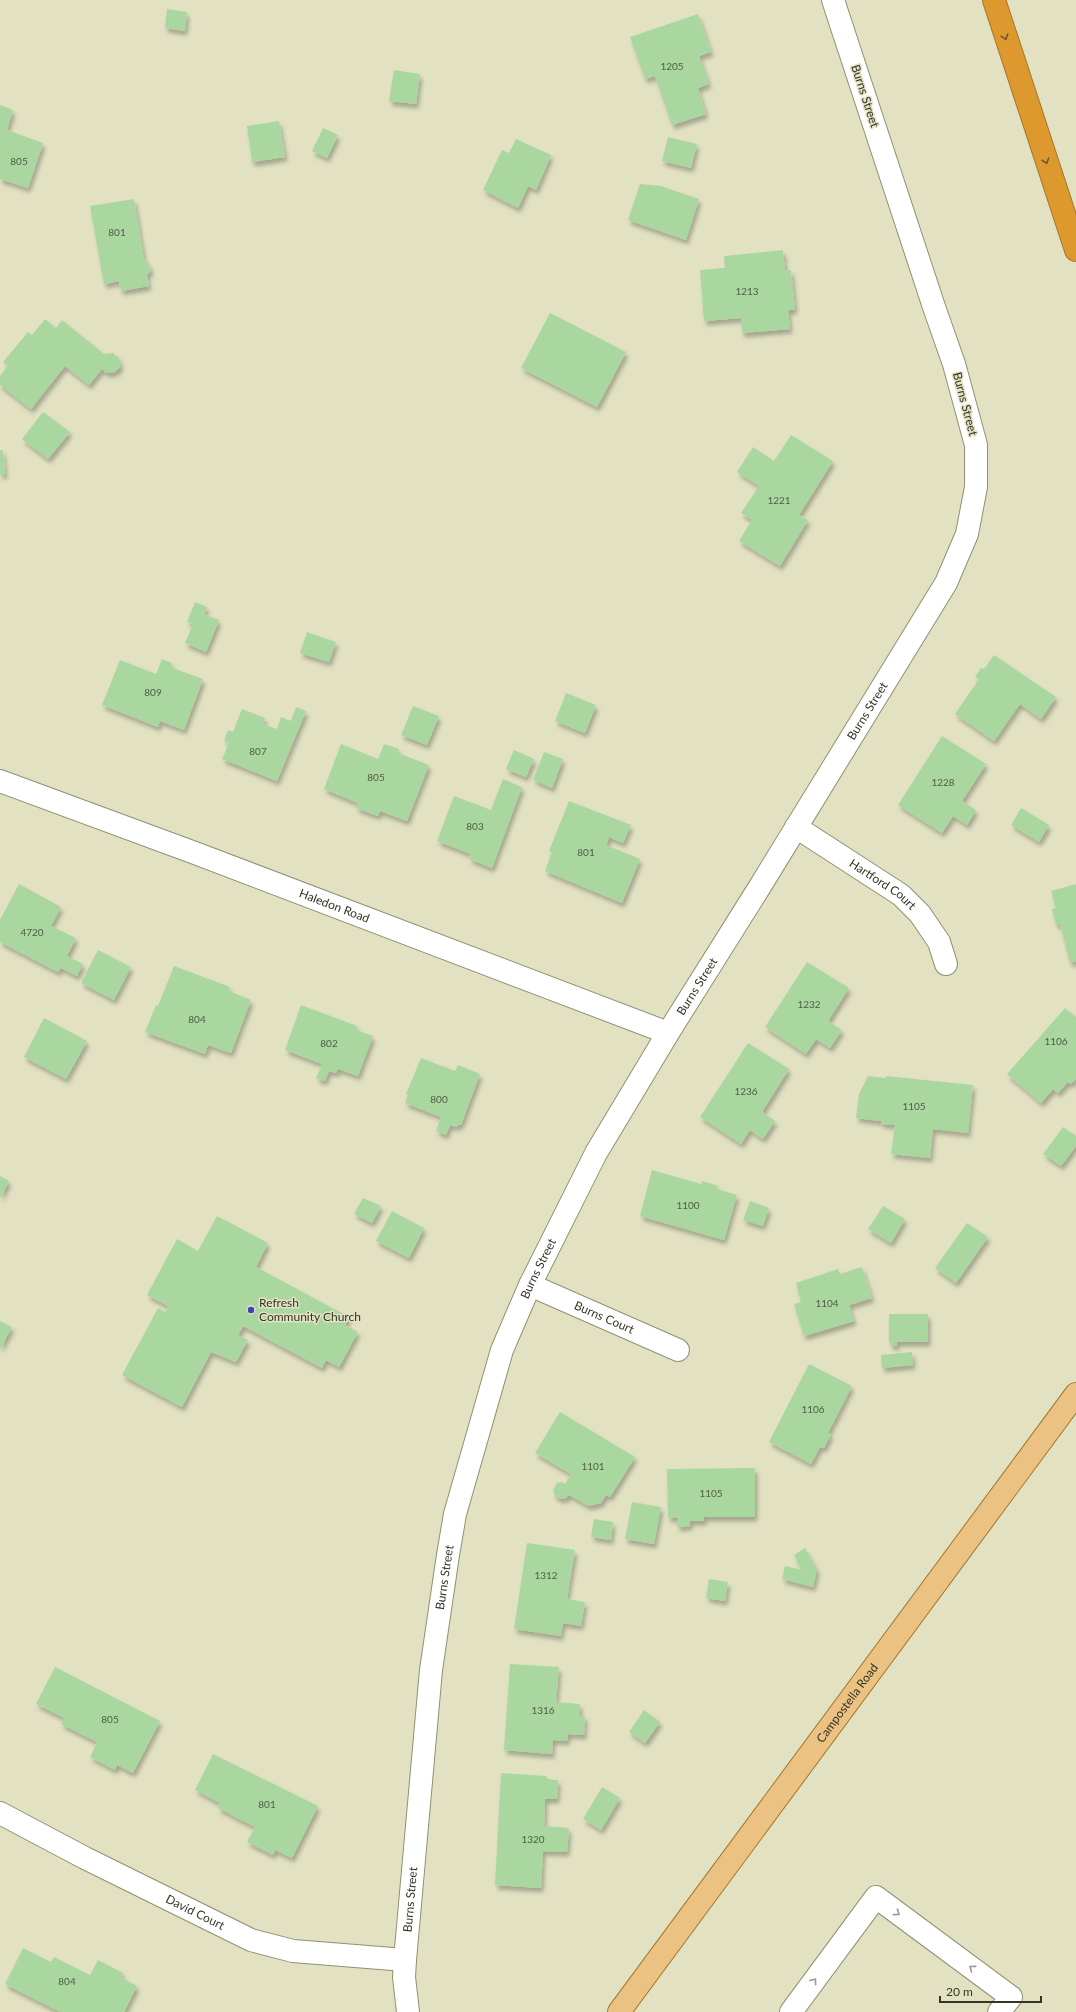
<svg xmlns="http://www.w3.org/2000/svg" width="1076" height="2012" font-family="Lato,sans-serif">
	<defs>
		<filter id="shadow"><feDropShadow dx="2.5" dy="4.5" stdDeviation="2" flood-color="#0004"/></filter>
	</defs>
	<rect width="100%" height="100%" fill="#e2e2c3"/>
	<!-- building -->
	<g fill="#a9d79f" filter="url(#shadow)">
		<path d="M167 9 187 12 185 31 165 28Z"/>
		<path d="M698 14 711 52 699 56 709 84 698 88 706 114 672 125 655 76 645 79 630 37Z"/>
		<path d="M394 70 420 74 416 104 389 101Z"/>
		<path d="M0 105 13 110 7 130 43 143 28 188 0 179Z"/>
		<path d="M279 121 285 157 252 162 247 126Z"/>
		<path d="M323 128 338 135 327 158 312 151Z"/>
		<path d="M668 137 697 144 691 168 662 161Z"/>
		<path d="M516 139 551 155 536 190 528 186 518 208 483 190 502 150 509 153Z"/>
		<path d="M640 184 661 186 699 199 686 240 628 220Z"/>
		<path d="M134 199 144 259 149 264 151 271 147 275 149 286 121 291 119 281 104 284 90 206Z"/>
		<path d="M783 250 785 271 791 270 795 310H788L790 329 742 333 741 318 704 321 700 270 725 268 724 256Z"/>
		<path d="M550 313 626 352 597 407 521 368Z"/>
		<path d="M45 319 56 328 62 320 104 354 113 353 119 358 121 366 115 372 106 373 102 369 89 385 65 366 31 409 0 385V376L8 366 3 362 28 332 32 335Z"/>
		<path d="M43 412 70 432 48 459 22 439Z"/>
		<path d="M791 435 833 461 799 515 808 520 780 566 739 541 752 520 741 513 759 486 737 472 753 447 774 461Z"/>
		<path d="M0 450H3L5 475H0Z"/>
		<path d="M195 602 207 607 204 614 219 620 206 652 185 643 193 624 187 622Z"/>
		<path d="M307 632 336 642 329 662 300 653Z"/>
		<path d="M994 655 1056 697 1041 719 1020 704 994 741 955 714 979 679 975 677 981 668 984 669Z"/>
		<path d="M162 659 172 663 170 667 203 679 184 730 160 721 158 727 102 705 120 660 156 674Z"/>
		<path d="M566 693 596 705 585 733 555 721Z"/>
		<path d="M413 706 439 716 427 745 401 735Z"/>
		<path d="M296 707 306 711 277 781 222 759 229 743 224 741 228 730 233 732 242 709 265 718 263 724 277 729 281 717 291 721Z"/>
		<path d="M942 736 986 764 962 801 976 810 967 825 953 816 942 833 898 805Z"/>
		<path d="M341 744 378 759 384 744 399 749 398 753 429 765 407 821 380 811 378 816 356 808 358 803 324 789Z"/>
		<path d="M514 750 534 759 526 777 506 769Z"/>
		<path d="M544 752 563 759 552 788 533 780Z"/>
		<path d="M503 779 522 787 492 868 469 859 471 854 437 841 454 796 491 810Z"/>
		<path d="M569 801 631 825 623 843 609 837 606 845 640 859 622 903 545 871 552 852 549 851Z"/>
		<path d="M1021 808 1049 825 1039 842 1011 825Z"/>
		<path d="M19 884 61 907 51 926 76 938 67 956 83 964 77 976 61 968 58 972 0 942V920Z"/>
		<path d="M1076 884V961L1070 963 1060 924 1056 925 1052 909 1056 908 1051 891Z"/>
		<path d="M98 950 131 967 114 1000 81 983Z"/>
		<path d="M807 962 849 988 828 1021 842 1030 830 1048 816 1039 806 1054 765 1027Z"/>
		<path d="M174 966 230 987 229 991 251 1000 231 1053 208 1045 205 1054 145 1032 156 1005 158 1006Z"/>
		<path d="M301 1005 357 1026 356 1030 373 1036 358 1076 341 1070H337L336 1073 329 1071 325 1081 316 1078 322 1064 285 1050Z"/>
		<path d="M1065 1008 1076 1017V1079L1071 1084 1068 1082 1058 1093 1053 1089 1041 1103 1007 1074Z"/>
		<path d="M44 1018 87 1041 66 1079 24 1057Z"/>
		<path d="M748 1043 789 1069 762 1112 775 1121 763 1139 750 1130 741 1144 700 1117Z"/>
		<path d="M421 1058 455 1071 458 1065 480 1074 461 1125 458 1124 457 1127 450 1125 446 1135 436 1131 441 1117 405 1103 408 1095 406 1094Z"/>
		<path d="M868 1076 886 1078V1076L973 1085 968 1133 933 1129 930 1158 891 1154 895 1125 881 1124V1121L856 1118 859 1094Z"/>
		<path d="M1063 1127 1076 1136V1146L1061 1166 1043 1154Z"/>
		<path d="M652 1170 701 1184 702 1181 718 1186 717 1189 737 1195 724 1240 640 1216Z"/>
		<path d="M0 1176 9 1181 0 1198Z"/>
		<path d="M363 1198 381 1206 372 1223 354 1214Z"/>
		<path d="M750 1201 769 1208 763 1226 743 1220Z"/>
		<path d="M883 1206 905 1219 891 1243 868 1229Z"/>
		<path d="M392 1211 424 1228 409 1258 376 1241Z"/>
		<path d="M217 1216 268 1243 256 1267 349 1317 345 1325 358 1332 339 1367 326 1360 322 1368 243 1326 238 1335 248 1340 236 1362 211 1352 182 1407 122 1375 158 1308 165 1312 168 1306 147 1295 177 1239 198 1251Z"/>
		<path d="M967 1223 988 1237 956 1283 935 1268Z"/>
		<path d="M862 1267 872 1298 849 1305 854 1321 804 1336 794 1304 801 1302 796 1283 838 1269 840 1274Z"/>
		<path d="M889 1314H928V1342H897V1346H891V1342H889Z"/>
		<path d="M0 1321 12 1327 0 1349Z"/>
		<path d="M912 1352 913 1365 882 1368 881 1355Z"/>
		<path d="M809 1364 852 1386 828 1433 831 1434 824 1448 820 1447 811 1464 769 1442Z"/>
		<path d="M560 1412 635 1457 610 1497 606 1495 601 1503 589 1506 569 1495 566 1498 561 1499 555 1496 553 1490 557 1483 562 1482 565 1484 571 1474 535 1453Z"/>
		<path d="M755 1468V1517H704V1521H690V1526L677 1527 678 1518H668L667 1469Z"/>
		<path d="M632 1502 661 1507 654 1544 625 1539Z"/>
		<path d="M594 1519 613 1522 611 1540 591 1537Z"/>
		<path d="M527 1543 575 1550 567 1599 585 1602 581 1626 563 1623 561 1636 514 1629Z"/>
		<path d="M805 1548 817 1570 813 1587 782 1579 785 1566 802 1570 794 1555Z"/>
		<path d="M709 1579 728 1582 725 1601 706 1598Z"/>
		<path d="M510 1664 559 1667 556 1702 580 1704 579 1716H585L584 1735 568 1734 567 1741 553 1740 552 1754 504 1750Z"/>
		<path d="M55 1667 160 1721 133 1773 117 1765 115 1770 90 1757 97 1742 61 1724 64 1718 36 1704Z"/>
		<path d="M644 1710 660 1722 645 1743 629 1732Z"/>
		<path d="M213 1754 318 1806 292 1858 275 1850 273 1855 247 1842 255 1827 218 1808 220 1803 195 1790Z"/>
		<path d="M501 1773 547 1776V1779L558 1780 557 1799H545L544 1826 569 1828 567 1852 543 1851 541 1888 495 1885Z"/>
		<path d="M602 1787 620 1798 601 1830 583 1819Z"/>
		<path d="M23 1948 51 1962 54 1957 90 1975 98 1960 123 1973 120 1977 137 1986 124 2012H60L5 1984Z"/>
	</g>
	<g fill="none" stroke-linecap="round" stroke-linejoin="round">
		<!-- minor casing -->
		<g stroke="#909073" stroke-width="24">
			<g id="minor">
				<path id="s1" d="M0 781 195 853 668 1033"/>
				<path id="s2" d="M796 827 901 895 920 914 939 942 946 964"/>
				<path id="s3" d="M530 1285 678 1350"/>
				<path id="s4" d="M0 1813 85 1858 251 1940 293 1951 405 1960"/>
				<path id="s5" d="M408 2012 404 1977 405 1960 431 1670 448 1555 455 1514 502 1350 530 1285 596 1153 668 1033 759 888 946 583 967 534 976 487V445L954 364 934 307 833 0"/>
				<path d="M791 2012 876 1897 1011 1997 999 2012"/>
			</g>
		</g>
		<!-- major casing -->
		<g stroke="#a2762c" stroke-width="24">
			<g id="major">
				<path id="s6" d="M619 2012 1076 1394"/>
			</g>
		</g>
		<!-- highway casing -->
		<g stroke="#a2762c" stroke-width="24">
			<path id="highway" d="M994 0 1076 250"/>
		</g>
		<!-- minor -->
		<use href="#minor" stroke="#fff" stroke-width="22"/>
		<!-- major -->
		<use href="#major" stroke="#ebc282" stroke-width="22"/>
		<!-- highway -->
		<use href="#highway" stroke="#de992e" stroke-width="22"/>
	</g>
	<!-- one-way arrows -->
	<defs><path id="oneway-chevron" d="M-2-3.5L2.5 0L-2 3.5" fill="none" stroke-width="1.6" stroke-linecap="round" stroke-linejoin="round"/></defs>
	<g stroke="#70572a">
		<use href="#oneway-chevron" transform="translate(1005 37) rotate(72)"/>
		<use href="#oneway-chevron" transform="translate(1046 161) rotate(71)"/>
	</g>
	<g stroke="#9a9a94">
		<use href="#oneway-chevron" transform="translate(897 1913) rotate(36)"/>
		<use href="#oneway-chevron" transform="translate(972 1968) rotate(-144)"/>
		<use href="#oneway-chevron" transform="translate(814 1981) rotate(-53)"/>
	</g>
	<!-- markers -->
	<circle fill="#3a43b7" stroke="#e2e2c3" stroke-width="1.5" cx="251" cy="1310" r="4"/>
	<g text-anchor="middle" stroke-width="3" stroke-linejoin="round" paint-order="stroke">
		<!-- number labels -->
		<g font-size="10" fill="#515d46">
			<text x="672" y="70">1205</text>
			<text x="19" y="165">805</text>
			<text x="117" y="236">801</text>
			<text x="747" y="295">1213</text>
			<text x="779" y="504">1221</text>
			<text x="153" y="696">809</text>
			<text x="258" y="755">807</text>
			<text x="376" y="781">805</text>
			<text x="943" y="786">1228</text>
			<text x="475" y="830">803</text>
			<text x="586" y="856">801</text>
			<text x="32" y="936">4720</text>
			<text x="809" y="1008">1232</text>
			<text x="197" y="1023">804</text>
			<text x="1056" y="1045">1106</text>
			<text x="329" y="1047">802</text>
			<text x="746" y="1095">1236</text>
			<text x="439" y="1103">800</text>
			<text x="914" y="1110">1105</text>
			<text x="688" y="1209">1100</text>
			<text x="827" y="1307">1104</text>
			<text x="813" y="1413">1106</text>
			<text x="593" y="1470">1101</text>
			<text x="711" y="1497">1105</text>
			<text x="546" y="1579">1312</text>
			<text x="543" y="1714">1316</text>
			<text x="110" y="1723">805</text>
			<text x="267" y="1808">801</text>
			<text x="533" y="1843">1320</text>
			<text x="67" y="1985">804</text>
		</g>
		<!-- street labels -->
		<g font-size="12" fill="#343428" stroke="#e2e2c3">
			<text transform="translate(865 96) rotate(72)" y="4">Burns Street</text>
			<text transform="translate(965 404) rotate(75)" y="4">Burns Street</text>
			<text dy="4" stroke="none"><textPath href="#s5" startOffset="1409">Burns Street</textPath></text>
			<text dy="4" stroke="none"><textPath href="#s2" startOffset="104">Hartford Court</textPath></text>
			<text dy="4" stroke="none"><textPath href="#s1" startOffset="357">Haledon Road</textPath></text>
			<text dy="4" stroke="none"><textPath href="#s5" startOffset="1085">Burns Street</textPath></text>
			<text dy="4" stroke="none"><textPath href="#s5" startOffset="761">Burns Street</textPath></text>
			<text dy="4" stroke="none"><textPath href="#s3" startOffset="81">Burns Court</textPath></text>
			<text dy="4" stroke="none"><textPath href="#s5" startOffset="437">Burns Street</textPath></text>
			<text dy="4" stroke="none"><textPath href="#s6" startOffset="384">Campostella Road</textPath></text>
			<text dy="4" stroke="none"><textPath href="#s5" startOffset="113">Burns Street</textPath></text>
			<text dy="4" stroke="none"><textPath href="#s4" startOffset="219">David Court</textPath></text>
		</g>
		<!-- poi labels -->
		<g font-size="12" fill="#343428" stroke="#e2e2c3" text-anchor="start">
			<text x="259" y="1307">Refresh<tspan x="259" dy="14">Community Church</tspan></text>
		</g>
	</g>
	<!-- scale -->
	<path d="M940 1996v6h101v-6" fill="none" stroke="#343428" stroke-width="2"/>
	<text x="946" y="1996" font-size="12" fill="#343428" stroke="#e2e2c3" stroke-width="3" paint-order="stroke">20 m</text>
</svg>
